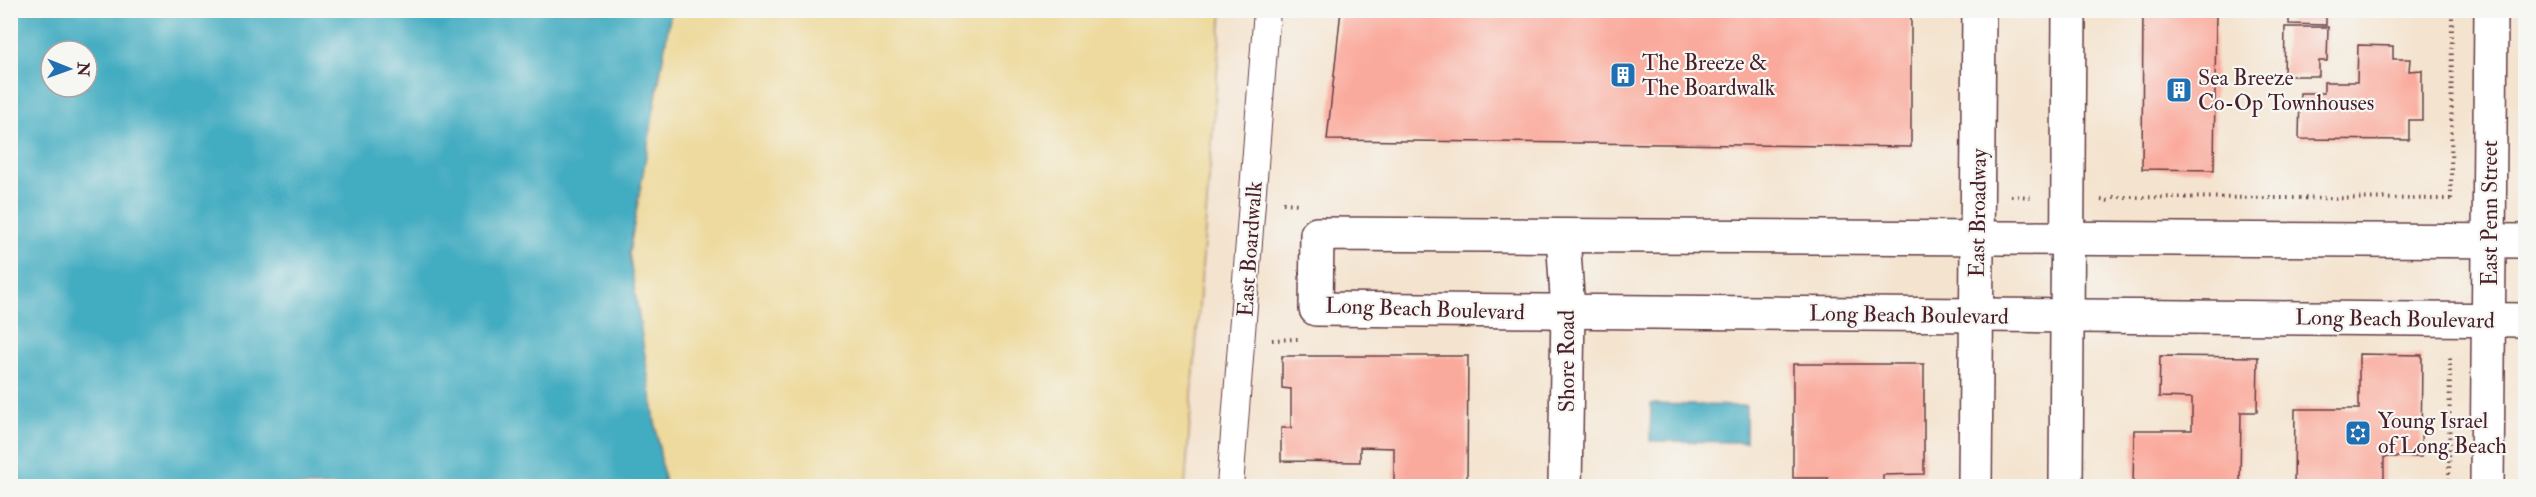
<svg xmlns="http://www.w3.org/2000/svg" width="2536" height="497" font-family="'IM FELL Double Pica',serif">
	<rect width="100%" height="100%" fill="#f6f6f2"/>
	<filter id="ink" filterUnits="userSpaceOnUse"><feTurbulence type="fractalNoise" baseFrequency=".0167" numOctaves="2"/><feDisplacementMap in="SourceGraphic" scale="12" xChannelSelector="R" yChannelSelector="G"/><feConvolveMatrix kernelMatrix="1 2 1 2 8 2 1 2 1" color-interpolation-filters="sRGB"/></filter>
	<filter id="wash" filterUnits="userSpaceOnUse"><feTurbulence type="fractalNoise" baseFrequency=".008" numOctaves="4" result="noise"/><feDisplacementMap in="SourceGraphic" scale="24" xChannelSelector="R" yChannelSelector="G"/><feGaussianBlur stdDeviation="1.35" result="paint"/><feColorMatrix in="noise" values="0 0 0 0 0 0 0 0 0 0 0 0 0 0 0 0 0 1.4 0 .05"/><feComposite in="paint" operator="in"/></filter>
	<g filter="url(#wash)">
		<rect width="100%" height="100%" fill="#f4e3ce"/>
		<!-- sand -->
		<path fill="#eeda9e" stroke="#9c7c64" stroke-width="1.5" d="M671 11H1222L1185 486H665L629 253Z"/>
		<!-- water -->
		<g fill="#42acc1" stroke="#466676" stroke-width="1.5" fill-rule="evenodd">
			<path d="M10 11H671L629 253 665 486H11ZM51 51H87V87H51Z"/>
			<path d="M1651 404 1746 406V442L1650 441Z"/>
		</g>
		<g id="blocks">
			<!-- building -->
			<g fill="#faaa9c">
				<path d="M1341 10H1911V147L1327 140Z"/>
				<path d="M2143 10H2216L2214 170 2142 169Z"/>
				<path d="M2289 10H2326V25L2289 24Z"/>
				<path d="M2285 27H2328L2327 61H2319V76H2284Z"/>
				<path d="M2358 45 2393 46V59H2410L2409 71 2422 70V120H2409V140L2299 139 2300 93H2324V82H2357Z"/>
				<path d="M2359 354 2422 355 2421 457H2384V486H2294L2295 409H2359Z"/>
				<path d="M1282 356H1468L1467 486H1394V448L1360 447V462L1281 461V428H1291V389L1282 388Z"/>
				<path d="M2160 356 2258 357 2257 412H2241L2240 486H2133L2134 430H2192V398L2159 397Z"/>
				<path d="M1793 364H1924V474L1883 475V486H1828V478H1793Z"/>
			</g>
		</g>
	</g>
	<g filter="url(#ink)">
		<use href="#blocks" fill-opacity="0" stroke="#643c43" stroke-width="1.5"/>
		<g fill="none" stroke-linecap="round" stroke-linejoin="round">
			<!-- pedestrian casing -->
			<g stroke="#643c43" stroke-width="28">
				<path id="pedestrian" d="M1230 486 1267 10"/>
			</g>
			<!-- minor casing -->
			<g stroke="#643c43" stroke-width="36">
				<g id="minor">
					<path d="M1563 236 1568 311 1565 486"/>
					<path d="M2526 241 1317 234 1316 309 2526 320"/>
					<path d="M1975 486 1979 10"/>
					<path d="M2066 486 2069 10"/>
					<path d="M2487 486 2491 10"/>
				</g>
			</g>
			<!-- path -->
			<g stroke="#643c43" stroke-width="4" stroke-dasharray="1.5 4.5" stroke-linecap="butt">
				<path d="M2011 196 2034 197"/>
				<path d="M2113 197 2451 199"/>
				<path d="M2451 199 2452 10"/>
				<path d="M2101 200 2110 201"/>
				<path d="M1283 203 1299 204"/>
				<path d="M1272 340 1298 339"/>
				<path d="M2449 486 2450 354"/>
			</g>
			<!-- pedestrian -->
			<use href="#pedestrian" stroke="#fff" stroke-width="26"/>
			<!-- minor -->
			<use href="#minor" stroke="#fff" stroke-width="33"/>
		</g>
	</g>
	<!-- icons -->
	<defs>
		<g id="building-square" transform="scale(1.35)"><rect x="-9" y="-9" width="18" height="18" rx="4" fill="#1f6fb2" stroke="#f6f6f2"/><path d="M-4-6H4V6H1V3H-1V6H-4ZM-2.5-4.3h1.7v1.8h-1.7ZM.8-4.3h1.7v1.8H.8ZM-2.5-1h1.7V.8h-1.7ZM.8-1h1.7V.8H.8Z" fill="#fff"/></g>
		<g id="synagogue-square" transform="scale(1.35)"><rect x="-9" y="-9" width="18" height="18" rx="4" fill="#1f6fb2" stroke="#f6f6f2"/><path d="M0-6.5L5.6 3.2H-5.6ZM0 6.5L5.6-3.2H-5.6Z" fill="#fff"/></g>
	</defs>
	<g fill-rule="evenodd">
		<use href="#building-square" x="1623" y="75"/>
		<use href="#building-square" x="2179" y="90"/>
		<use href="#synagogue-square" x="2358" y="433"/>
	</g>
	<g text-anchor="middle" stroke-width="4.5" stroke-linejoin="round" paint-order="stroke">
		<!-- poi labels -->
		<g font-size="22" fill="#4a1f2b" stroke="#f6f6f2" text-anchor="start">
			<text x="1642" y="70">The Breeze &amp;<tspan x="1642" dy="25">The Boardwalk</tspan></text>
			<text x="2198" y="85">Sea Breeze<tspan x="2198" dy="25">Co-Op Townhouses</tspan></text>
			<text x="2378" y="428">Young Israel<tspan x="2378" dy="25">of Long Beach</tspan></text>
		</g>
		<!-- street labels -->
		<g font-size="22" fill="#4a1f2b" stroke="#f6f6f2">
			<text transform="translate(1977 213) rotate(-89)" y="8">East Broadway</text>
			<text transform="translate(2489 213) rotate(-90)" y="8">East Penn Street</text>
			<text transform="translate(1249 249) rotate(-86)" y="8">East Boardwalk</text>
			<text transform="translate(1425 308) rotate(2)" y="8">Long Beach Boulevard</text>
			<text transform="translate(1909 314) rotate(1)" y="8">Long Beach Boulevard</text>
			<text transform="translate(2395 318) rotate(1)" y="8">Long Beach Boulevard</text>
			<text transform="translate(1566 361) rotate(-90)" y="8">Shore Road</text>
		</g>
	</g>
	<!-- margin -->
	<rect width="2536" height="497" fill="none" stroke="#f6f6f2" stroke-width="36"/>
	<!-- north arrow -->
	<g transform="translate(69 69) rotate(91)"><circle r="28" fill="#f6f6f2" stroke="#b1a0a2" stroke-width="1.5"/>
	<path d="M0-4.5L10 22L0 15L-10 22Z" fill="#1f6fb2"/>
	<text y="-9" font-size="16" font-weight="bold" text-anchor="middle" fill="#4a1f2b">N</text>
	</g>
</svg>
